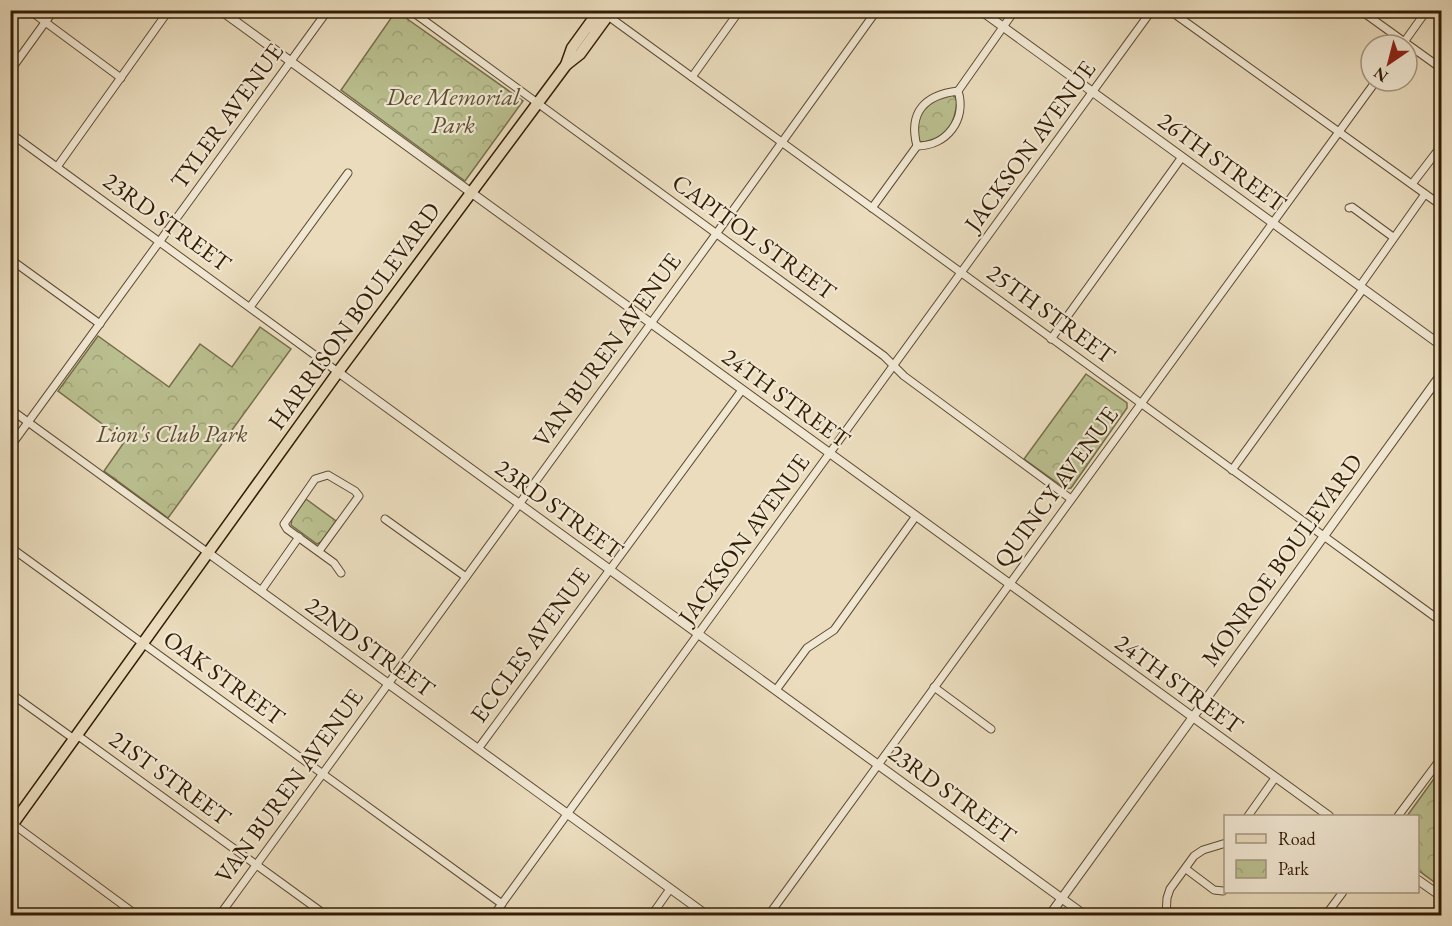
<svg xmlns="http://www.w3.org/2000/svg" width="1452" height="926" font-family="'EB Garamond',serif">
	<defs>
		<pattern id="park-crowns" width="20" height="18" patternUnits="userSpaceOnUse" patternTransform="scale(1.5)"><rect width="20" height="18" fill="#babf8f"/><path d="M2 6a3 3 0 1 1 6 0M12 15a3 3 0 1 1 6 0" fill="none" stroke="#a0a47a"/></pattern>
	</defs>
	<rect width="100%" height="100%" fill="#eadcbd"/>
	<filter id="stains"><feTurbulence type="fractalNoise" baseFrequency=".00333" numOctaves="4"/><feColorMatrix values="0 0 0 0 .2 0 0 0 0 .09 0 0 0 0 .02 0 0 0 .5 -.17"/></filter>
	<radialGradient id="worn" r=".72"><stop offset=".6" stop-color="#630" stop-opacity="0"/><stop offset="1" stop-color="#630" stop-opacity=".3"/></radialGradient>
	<!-- park -->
	<g fill="url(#park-crowns)" stroke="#766e4a" stroke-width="1.5">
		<path d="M396 11 523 101 465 181 341 90Z"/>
		<path d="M952 95 957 99C956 122 946 142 920 142 914 129 919 108 932 101 938 98 946 97 952 95Z"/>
		<path d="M260 327 291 349 168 518 104 471 125 441 58 391 98 336 169 387 200 344 232 367Z"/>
		<path d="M1086 374 1127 403V408L1071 488 1066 489 1024 459Z"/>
		<path d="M306 499 336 521 321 542 317 544 291 525 292 519Z"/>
		<path d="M1441 769V887L1418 870V816H1407Z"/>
	</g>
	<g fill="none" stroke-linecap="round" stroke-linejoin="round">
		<!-- minor casing -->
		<g stroke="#604c32" stroke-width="9">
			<g id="minor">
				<path d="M29 10 121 78"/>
				<path d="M410 10 884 356 904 376 1071 499"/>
				<path d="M1169 10 1442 206"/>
				<path d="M1360 10 1442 69"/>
				<path d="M608 16 1442 622"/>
				<path d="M1402 45 1427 10"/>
				<path d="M10 71 54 10"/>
				<path d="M692 77 740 10"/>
				<path d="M958 91C967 119 947 146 917 146 908 112 925 95 958 91Z"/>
				<path d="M958 91 1015 10"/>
				<path d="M10 133 338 372"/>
				<path d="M57 167 169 10"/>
				<path d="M1412 184 1442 145"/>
				<path d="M872 208 917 146"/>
				<path d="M1349 208 1352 207 1393 237"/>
				<path d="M10 259 100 324"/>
				<path d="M1360 286 1425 194"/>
				<path d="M250 307 348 173"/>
				<path d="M1051 339 1182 157"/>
				<path d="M10 409 207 552"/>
				<path d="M10 447 328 10"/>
				<path d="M1232 470 1363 289"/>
				<path d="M385 519 466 577"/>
				<path d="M10 547 502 904"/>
				<path d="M319 551 359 496 355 491 328 475 315 479 284 524 287 529 334 563 341 573"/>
				<path d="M261 591 299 537"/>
				<path d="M934 687 991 729"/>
				<path d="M776 690 807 648 834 630 916 516"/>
				<path d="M10 693 74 739"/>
				<path d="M77 735 327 916"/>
				<path d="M478 749 742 390"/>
				<path d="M1248 816 1275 778"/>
				<path d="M1398 816 1442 757"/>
				<path d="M13 824 138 916"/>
				<path d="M1186 869 1214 890 1223 891"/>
				<path d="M219 916 716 234 877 10"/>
				<path d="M493 916 1152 10"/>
				<path d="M651 916 670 889"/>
				<path d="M768 916 1376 81"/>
				<path d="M1166 916 1167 898 1170 889 1194 856 1203 850 1226 843"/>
				<path d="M1325 916 1343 892"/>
			</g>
		</g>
		<!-- tertiary casing -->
		<g stroke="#604c32" stroke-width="10">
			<g id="tertiary">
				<path d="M220 10 1329 816"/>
				<path d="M980 10 1442 346"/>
				<path d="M338 372 1086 916"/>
				<path d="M207 552 708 916"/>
				<path d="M1418 880 1442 897"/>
				<path d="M1049 916 1442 373"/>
			</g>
		</g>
		<!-- primary casing -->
		<g stroke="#321c04" stroke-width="13">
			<g id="primary">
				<path d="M592 28 599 19V10"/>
				<path d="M566 65 572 48 593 19"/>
				<path d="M10 828 338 372 566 65 580 54 612 10"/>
			</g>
		</g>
		<!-- minor -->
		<use href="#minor" stroke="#f1e8d4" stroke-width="7"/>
		<!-- tertiary -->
		<use href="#tertiary" stroke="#f1e8d4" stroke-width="8"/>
		<!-- primary -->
		<use href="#primary" stroke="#eadcbd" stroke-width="10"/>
	</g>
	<g text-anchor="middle" stroke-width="4.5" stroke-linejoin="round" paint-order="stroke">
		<!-- park labels -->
		<g font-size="24" font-style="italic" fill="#5b4d2e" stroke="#f1e8d4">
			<text x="453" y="105">Dee Memorial<tspan x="453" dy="28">Park</tspan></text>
			<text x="172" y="442">Lion's Club Park</text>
		</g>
		<!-- street labels -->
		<g font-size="24" fill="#321c04" stroke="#f1e8d4">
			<text transform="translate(227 116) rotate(-54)" y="8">TYLER AVENUE</text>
			<text transform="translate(1030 146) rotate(-54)" y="8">JACKSON AVENUE</text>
			<text transform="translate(1222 162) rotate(36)" y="8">26TH STREET</text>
			<text transform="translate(167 222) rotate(36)" y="8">23RD STREET</text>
			<text transform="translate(754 237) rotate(36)" y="8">CAPITOL STREET</text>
			<text transform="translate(1051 314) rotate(36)" y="8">25TH STREET</text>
			<text transform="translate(354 316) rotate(-54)" y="8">HARRISON BOULEVARD</text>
			<text transform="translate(607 350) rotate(-54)" y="8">VAN BUREN AVENUE</text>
			<text transform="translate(786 398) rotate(36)" y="8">24TH STREET</text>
			<text transform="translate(1056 487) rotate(-54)" y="8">QUINCY AVENUE</text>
			<text transform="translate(559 509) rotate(36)" y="8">23RD STREET</text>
			<text transform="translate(744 539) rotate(-54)" y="8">JACKSON AVENUE</text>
			<text transform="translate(1282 560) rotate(-54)" y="8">MONROE BOULEVARD</text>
			<text transform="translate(530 645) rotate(-54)" y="8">ECCLES AVENUE</text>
			<text transform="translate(370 647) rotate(36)" y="8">22ND STREET</text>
			<text transform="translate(224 678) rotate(36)" y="8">OAK STREET</text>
			<text transform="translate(1179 684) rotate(36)" y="8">24TH STREET</text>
			<text transform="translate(170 778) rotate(36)" y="8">21ST STREET</text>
			<text transform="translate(289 786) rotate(-54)" y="8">VAN BUREN AVENUE</text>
			<text transform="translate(952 794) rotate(36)" y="8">23RD STREET</text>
		</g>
	</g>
	<!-- margin -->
	<rect width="1452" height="926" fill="none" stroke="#eadcbd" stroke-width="36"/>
	<rect x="12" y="12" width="1428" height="902" fill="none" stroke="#321c04" stroke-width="3"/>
	<rect x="18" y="18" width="1416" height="890" fill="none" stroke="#321c04" stroke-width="1.5"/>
	<!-- legend -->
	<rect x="1224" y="815" width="195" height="78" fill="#f1e8d4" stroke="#a59681" stroke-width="1.5"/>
	<rect x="1236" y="834" width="30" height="9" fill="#eadcbd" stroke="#a59681" stroke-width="1.5"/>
	<text x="1278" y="845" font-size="18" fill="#321c04">Road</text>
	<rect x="1236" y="860" width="30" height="18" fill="url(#park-crowns)" stroke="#a59681" stroke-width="1.5"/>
	<text x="1278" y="875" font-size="18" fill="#321c04">Park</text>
	<!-- north arrow -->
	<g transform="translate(1389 63) rotate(215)"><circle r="28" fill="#f1e8d4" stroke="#a59681" stroke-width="1.5"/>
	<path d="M0-4.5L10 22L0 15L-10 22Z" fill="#8f2418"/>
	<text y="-9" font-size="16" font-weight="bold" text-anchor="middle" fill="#321c04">N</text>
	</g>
	<rect width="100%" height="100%" filter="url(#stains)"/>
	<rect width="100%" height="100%" fill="url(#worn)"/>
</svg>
